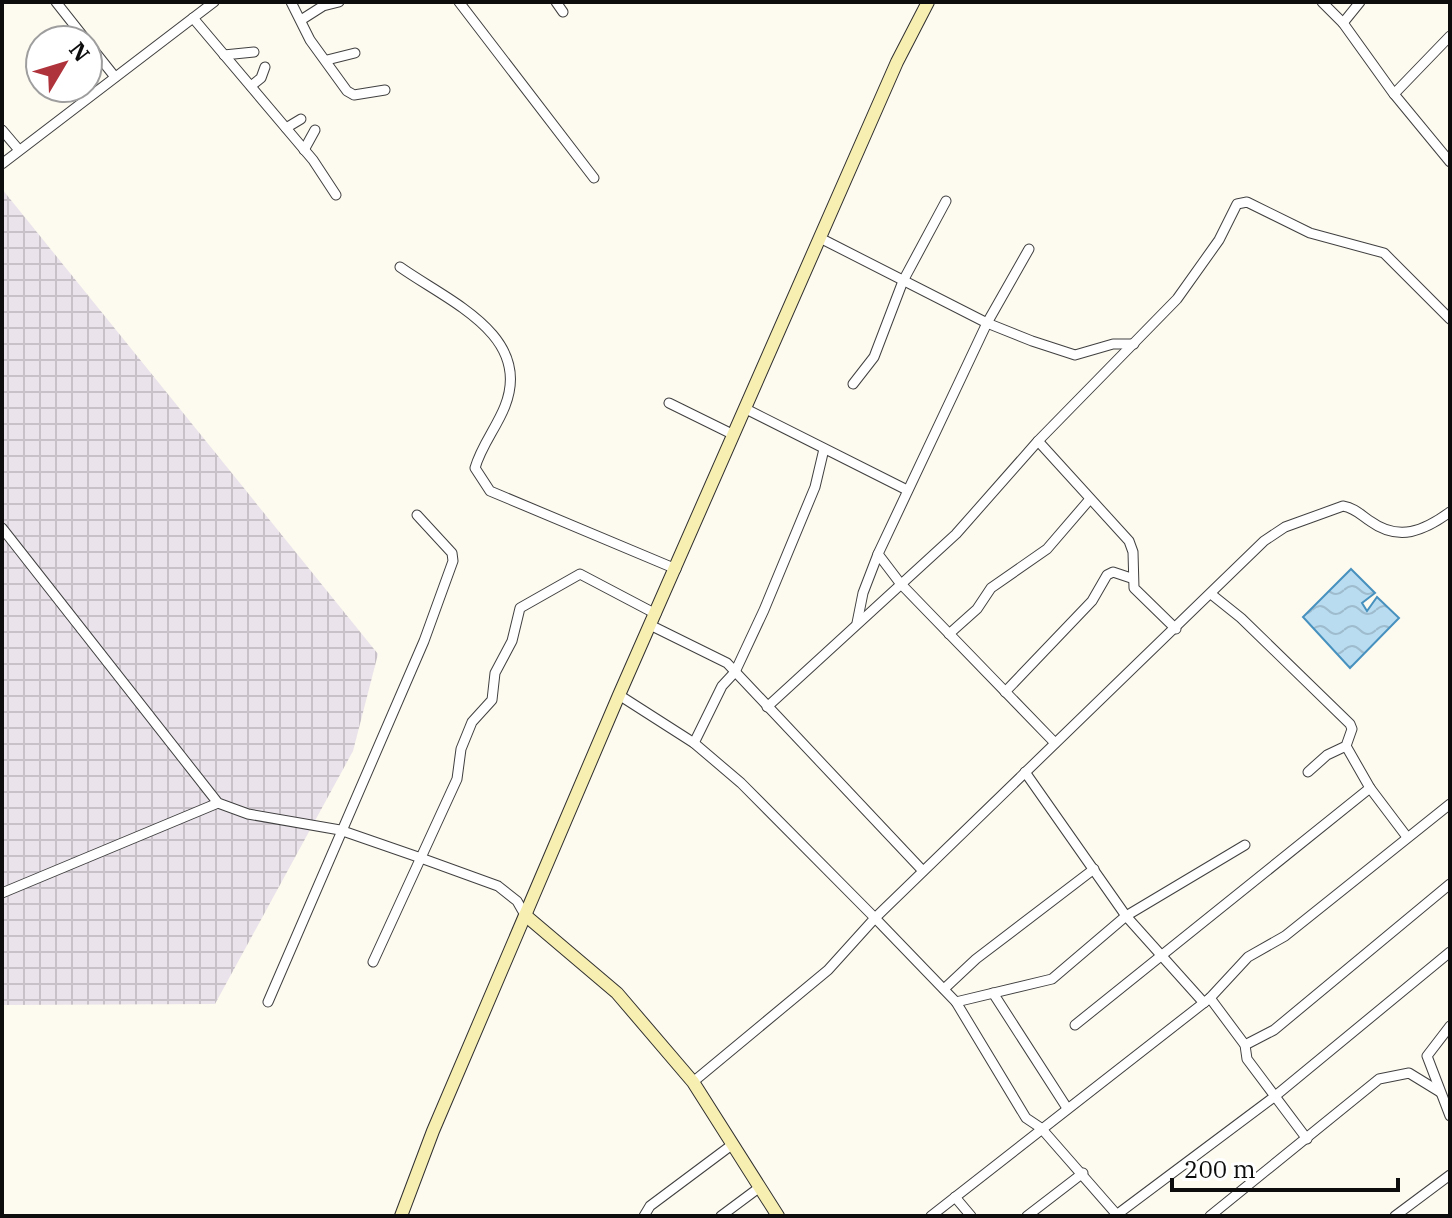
<svg xmlns="http://www.w3.org/2000/svg" width="1452" height="1218" font-family="'IBM Plex Serif',serif">
	<defs>
		<pattern id="industrial-grid" width="8" height="8" patternUnits="userSpaceOnUse" patternTransform="scale(2)"><rect width="8" height="8" fill="#eae3eb"/><path d="M0 4h8M4 0v8" fill="none" stroke="#c8c2c8"/></pattern>
		<pattern id="water-waves" width="16" height="10" patternUnits="userSpaceOnUse" patternTransform="scale(2)"><rect width="16" height="10" fill="#b9dcf0"/><path d="M0 5q4-4 8 0t8 0" fill="none" stroke="#9ebccd"/></pattern>
	</defs>
	<rect width="100%" height="100%" fill="#fdfaef"/>
	<!-- industrial -->
	<path fill="url(#industrial-grid)" d="M2 189 378 654 353 751 215 1004 2 1005Z"/>
	<!-- water -->
	<path fill="url(#water-waves)" stroke="#4791bf" stroke-width="2" d="M1351 569 1375 593 1362 603 1367 611 1377 597 1399 618 1350 668 1303 617Z"/>
	<g fill="none" stroke-linecap="round" stroke-linejoin="round">
		<!-- street casing -->
		<g stroke="#404040" stroke-width="11">
			<g id="street">
				<path d="M56 2 86 40"/>
				<path d="M291 2 310 40 347 91 354 95 385 90"/>
				<path d="M459 2 594 178"/>
				<path d="M556 2 563 12"/>
				<path d="M1322 2 1343 23 1394 94 1450 162"/>
				<path d="M193 18 313 160 336 195"/>
				<path d="M301 20 323 6 339 2"/>
				<path d="M1343 23 1360 2"/>
				<path d="M88 43 115 77"/>
				<path d="M224 55 254 52"/>
				<path d="M327 60 355 53"/>
				<path d="M251 86 261 78 265 67"/>
				<path d="M1394 94 1450 36"/>
				<path d="M286 128 301 119"/>
				<path d="M2 130 19 150"/>
				<path d="M304 150 315 130"/>
				<path d="M2 164 214 2"/>
				<path d="M820 238 987 323 1032 341 1075 355 1113 344H1134"/>
				<path d="M1029 249 987 323 878 554 900 583 1055 743"/>
				<path d="M400 267C448 301 533 335 505 406 497 427 481 446 475 468L490 491 676 569"/>
				<path d="M853 384 874 357 903 281 946 201"/>
				<path d="M669 403 734 435"/>
				<path d="M746 409 907 490"/>
				<path d="M1038 441 1177 299 1219 240 1237 204 1247 202 1310 233 1384 253 1450 319"/>
				<path d="M2 528 218 803 248 814 340 830 418 857 498 886 517 901 525 915"/>
				<path d="M1211 594 1241 618 1350 724 1352 729 1346 746 1327 755 1308 772"/>
				<path d="M857 623 863 593 878 554"/>
				<path d="M650 625 727 663 923 871"/>
				<path d="M949 634 977 609 991 588 1047 549 1090 499"/>
				<path d="M1005 692 1092 601 1107 575 1113 572 1131 578"/>
				<path d="M619 695 694 743 741 783 875 918 828 970 693 1082"/>
				<path d="M767 707 956 534 1038 441 1129 541 1133 552 1134 588 1176 629"/>
				<path d="M694 743 722 686 735 672 764 610 815 487 824 449"/>
				<path d="M1346 746 1370 788 1407 837"/>
				<path d="M1025 772 1126 916 1204 1003"/>
				<path d="M2 893 218 803"/>
				<path d="M373 962 457 779 461 749 472 722 492 700 495 673 512 641 520 608 580 574 656 614"/>
				<path d="M944 989 976 959 1094 869"/>
				<path d="M993 993 1067 1108"/>
				<path d="M1210 998 1245 1045 1247 1059 1307 1139"/>
				<path d="M268 1002 424 641 453 561 452 553 417 515"/>
				<path d="M956 1002 1052 979 1126 916 1245 845"/>
				<path d="M1075 1025 1370 788"/>
				<path d="M1450 1026 1427 1056 1450 1116"/>
				<path d="M1245 1045 1274 1030 1450 884"/>
				<path d="M955 1197 971 1216"/>
				<path d="M644 1216 650 1206 733 1144"/>
				<path d="M721 1216 760 1187"/>
				<path d="M931 1216 1210 998 1248 957 1285 936 1450 804"/>
				<path d="M1027 1216 1083 1173"/>
				<path d="M1115 1216 1274 1097 1450 952"/>
				<path d="M1118 1216 1041 1128 1026 1118 956 1002 875 918 1264 541 1285 527 1343 506C1355 508 1361 515 1370 521 1399 542 1424 531 1450 512"/>
				<path d="M1210 1216 1379 1079 1409 1073 1440 1092"/>
				<path d="M1395 1216 1450 1175"/>
			</g>
		</g>
		<!-- secondary casing -->
		<g stroke="#2f2f2f" stroke-width="14">
			<g id="secondary">
				<path d="M525 915 617 993 693 1082 778 1216"/>
				<path d="M401 1216 433 1131 619 695 897 62 928 2"/>
			</g>
		</g>
		<!-- street -->
		<use href="#street" stroke="#fff" stroke-width="9"/>
		<!-- secondary -->
		<use href="#secondary" stroke="#f7eeb1" stroke-width="12"/>
	</g>
	<!-- border -->
	<rect width="1452" height="1218" fill="none" stroke="#0d0d0d" stroke-width="8"/>
	<!-- north arrow -->
	<g transform="translate(64 64) rotate(52)"><circle r="38" fill="#ffffff" stroke="#9e9e9e" stroke-width="2"/>
	<path d="M0-6L14 30L0 20L-14 30Z" fill="#af333b"/>
	<text y="-12" font-size="22" font-weight="bold" text-anchor="middle" fill="#0d0d0d">N</text>
	</g>
	<!-- scale -->
	<path d="M1172 1178v12h226v-12" fill="none" stroke="#0d0d0d" stroke-width="4"/>
	<text x="1184" y="1178" font-size="24" fill="#0d0d0d" stroke="#ffffff" stroke-width="6" paint-order="stroke">200 m</text>
</svg>
